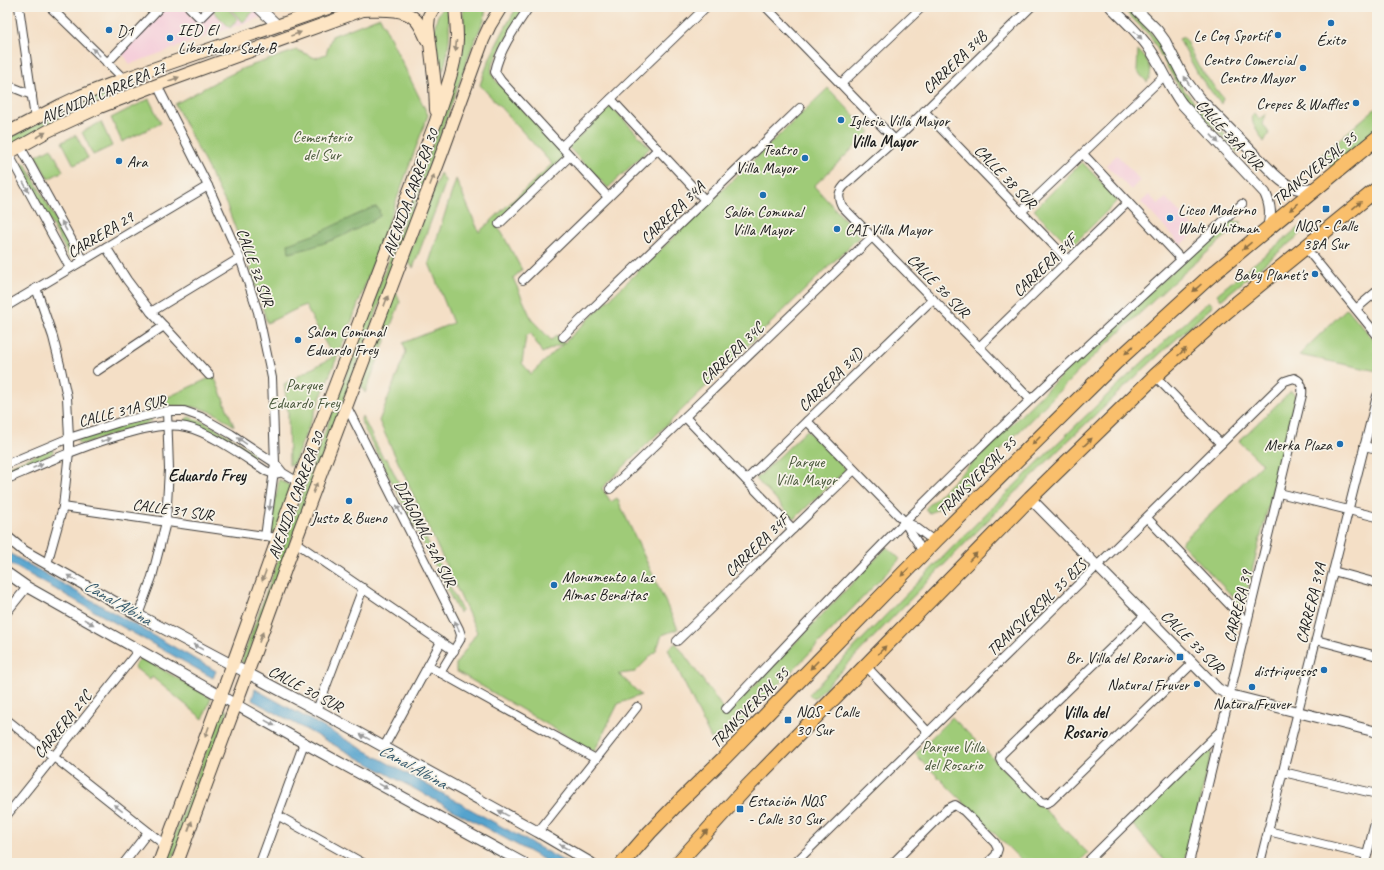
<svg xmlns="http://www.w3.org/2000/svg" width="1384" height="870" font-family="Caveat,sans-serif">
	<rect width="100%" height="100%" fill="#f7f3e8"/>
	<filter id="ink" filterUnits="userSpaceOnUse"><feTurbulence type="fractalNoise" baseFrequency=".025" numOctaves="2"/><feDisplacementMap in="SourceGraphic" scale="8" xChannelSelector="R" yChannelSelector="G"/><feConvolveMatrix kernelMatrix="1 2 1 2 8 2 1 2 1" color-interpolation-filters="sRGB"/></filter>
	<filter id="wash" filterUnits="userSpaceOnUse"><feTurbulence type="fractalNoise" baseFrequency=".012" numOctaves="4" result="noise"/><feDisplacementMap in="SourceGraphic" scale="16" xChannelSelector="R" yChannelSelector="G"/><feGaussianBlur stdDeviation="0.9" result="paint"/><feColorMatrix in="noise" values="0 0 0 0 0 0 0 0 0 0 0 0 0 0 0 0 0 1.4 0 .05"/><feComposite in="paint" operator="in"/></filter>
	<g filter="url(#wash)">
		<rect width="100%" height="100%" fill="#f4dfc6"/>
		<!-- built -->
		<g fill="#f5cfda">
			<path d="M167 7H183L198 22 214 7H253L262 17 130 64 122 53Z"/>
			<path d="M1117 155 1140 180 1131 190 1106 165Z"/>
			<path d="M1149 195 1158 204 1166 198 1197 231 1181 245 1141 202Z"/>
		</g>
		<!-- green -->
		<g fill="#9fcb78" stroke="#5e744a" fill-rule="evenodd">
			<path d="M217 7H226L238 19 230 28 213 11Z"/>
			<path d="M228 7H250L254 11 243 22Z"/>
			<path d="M443 7H447C451 33 450 46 443 71 437 51 428 26 443 7Z"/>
			<path d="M462 7H486L484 20 472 47 376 313 245 663 241 662 349 366 443 116 460 61 464 44V22Z"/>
			<path d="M517 7H524L493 63C490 70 492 75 496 81L566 156 495 224 502 233 522 270 513 278 532 320 551 340 557 335 564 343 828 88 870 132 814 186 860 236 602 488 611 502 617 498 678 629 662 635 656 651 635 672 619 674 641 695 618 704 594 752 456 671V664L477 632 379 421 406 352 403 343 453 323 429 263 456 179 479 232 552 164 480 85C489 56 502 33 517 7ZM531 333 542 353 564 343 531 374 522 363 526 336Z"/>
			<path d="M1121 7H1126L1157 39 1184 90 1198 106 1240 151 1238 153 1189 102 1181 91 1150 36Z"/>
			<path d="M380 17 428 115 351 323 293 465H289L288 412 284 384 333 357 305 305 267 323 252 273 227 206 175 104 221 79 244 68 297 50 315 58 326 54 332 36Z"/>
			<path d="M1184 37 1198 66 1223 98 1221 104 1199 76 1179 39Z"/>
			<path d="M1138 50C1146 58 1156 70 1147 82L1137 71Z"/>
			<path d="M106 93 108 98C73 112 40 128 7 147V140C39 122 72 106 106 93Z"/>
			<path d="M149 99 161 123 122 142 111 118Z"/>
			<path d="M611 106 650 148 608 188 568 147Z"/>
			<path d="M1377 107V133L1333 169 1321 155Z"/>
			<path d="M1255 113 1259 119 1266 114 1263 124 1269 133 1264 142 1253 123 1252 116Z"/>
			<path d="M101 122 112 146 93 155 82 132Z"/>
			<path d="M76 135 88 158 74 165 62 142Z"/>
			<path d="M51 148 63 171 48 179 36 156Z"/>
			<path d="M1082 162 1118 200 1071 247 1034 210Z"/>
			<path d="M25 163 75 255 70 258 20 166Z"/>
			<path d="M440 173 446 182 413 268 407 260Z"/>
			<path d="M1228 221 1242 222 1171 284 1090 360 946 505 930 513 925 509 1109 329Z"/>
			<path d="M1299 227 1303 232 1221 300 1217 294Z"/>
			<path d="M395 289 400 302 365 393 361 385Z"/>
			<path d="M1209 301 1213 306C1073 430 944 564 814 699L809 694C939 560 1070 426 1209 301Z"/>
			<path d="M1347 308 1377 344V371L1299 355Z"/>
			<path d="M214 376 234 426C228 422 223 418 218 415 196 403 167 405 144 408Z"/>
			<path d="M1291 391 1296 396 1243 607 1181 543 1262 464 1239 441Z"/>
			<path d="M362 416 383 458 387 459 462 611 459 613 362 424 361 419Z"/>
			<path d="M188 417C208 420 238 442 255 454V455L251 457 210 432 187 423 185 420Z"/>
			<path d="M148 419 152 420 146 424 82 444 77 442 78 439 130 423Z"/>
			<path d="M807 430 846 470 794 519 756 479Z"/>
			<path d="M51 449 53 450V452L50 455 7 473V467Z"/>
			<path d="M279 479 290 486 276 533 270 532Z"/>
			<path d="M887 547 900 559 743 722 711 739 668 649 676 643 727 714Z"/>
			<path d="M141 657 211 698 203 719 152 677 150 680 134 667Z"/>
			<path d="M222 709 228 711 171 863H164Z"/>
			<path d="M952 717 1088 853 1078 863H1024L915 754Z"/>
			<path d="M1210 749 1212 752 1185 859 1181 863H1167L1132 824 1205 752Z"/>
		</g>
		<!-- forest -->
		<path fill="#7faf68" stroke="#4e6642" d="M376 207 379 209 380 216C352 234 321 246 289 253L288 244 316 234 369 209Z"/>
		<!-- water -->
		<g fill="#54a3cd" stroke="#386074">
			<path d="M7 552 216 671 213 678 7 562Z"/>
			<path d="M255 689 567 863H550L252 700Z"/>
		</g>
	</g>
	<g filter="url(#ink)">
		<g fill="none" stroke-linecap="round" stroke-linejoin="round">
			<!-- minor casing -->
			<g stroke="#3c3936" stroke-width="10">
				<g id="minor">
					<path d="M19 7 35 118"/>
					<path d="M50 7 124 79"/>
					<path d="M189 7 200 18 211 7"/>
					<path d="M529 7C517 25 499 50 495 72L501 81 608 197"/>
					<path d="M766 7 895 140"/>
					<path d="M107 63 160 7"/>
					<path d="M841 84 922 7"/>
					<path d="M7 85 32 95"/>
					<path d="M157 85 208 186 240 258 258 312 272 378 275 463 265 537"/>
					<path d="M611 99 705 200"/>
					<path d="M924 111 1068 260"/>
					<path d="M20 146 83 261"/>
					<path d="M562 146 706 7"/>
					<path d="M8 153 70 268"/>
					<path d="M1083 154 1181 259"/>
					<path d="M1021 212 1164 76"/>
					<path d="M499 224 570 156"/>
					<path d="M106 247 127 280 151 312 209 375"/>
					<path d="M1305 247 1377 335"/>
					<path d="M523 280 658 149"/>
					<path d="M36 288 53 337 61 369 67 397 69 438V452L63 507 47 564"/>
					<path d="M7 306 208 186"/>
					<path d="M1356 309 1377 291"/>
					<path d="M151 312 240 258"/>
					<path d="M563 337 800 108"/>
					<path d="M979 347 1128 202"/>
					<path d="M97 371 164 326"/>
					<path d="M1155 376 1221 444"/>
					<path d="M1030 399 842 206C838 198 838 193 844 186L895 140 1031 7"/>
					<path d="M346 405 459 629 461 635 460 640 440 673"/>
					<path d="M685 417 793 529"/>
					<path d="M807 421 905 522C909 533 921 543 922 554"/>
					<path d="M1364 446 1377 449"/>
					<path d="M7 464 69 438 120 422 167 411H184L201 417 231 434 275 463 283 473 298 482"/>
					<path d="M7 479C47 462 87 444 129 433 147 428 167 423 186 427 210 432 244 457 266 471L274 474 279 473"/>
					<path d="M746 480 933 299"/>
					<path d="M610 489 872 237"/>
					<path d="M1279 493 1377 517"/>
					<path d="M63 507 278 538"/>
					<path d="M1147 518 1247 623"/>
					<path d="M905 522 914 526 930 538 936 540"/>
					<path d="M295 542 454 651"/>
					<path d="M1333 571 1377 583"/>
					<path d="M7 612 27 587"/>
					<path d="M138 615 152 577 166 522 169 469 167 411"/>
					<path d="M1145 615 1001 755 1000 759 1002 763 1041 802 1046 803 1051 801 1193 663"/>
					<path d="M1316 640 1377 656"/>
					<path d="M677 641 854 470"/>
					<path d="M428 666 596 759"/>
					<path d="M866 666 928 732"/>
					<path d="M726 709C778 654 830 598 884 543 999 426 1121 315 1242 204"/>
					<path d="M317 710 363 588"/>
					<path d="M7 720 165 845"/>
					<path d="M384 747 441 642"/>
					<path d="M1283 772 1377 794"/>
					<path d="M7 815 139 650"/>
					<path d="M277 815 363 863"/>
					<path d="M1268 831 1367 855"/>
					<path d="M538 832 637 707"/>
					<path d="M124 863 148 832"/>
					<path d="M260 863 304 743"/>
					<path d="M795 863 1285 381 1294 378C1302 381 1303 387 1302 395L1189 863"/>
					<path d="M893 863 947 809 955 805 964 811 995 843 998 849 996 855 988 863"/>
					<path d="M1086 863 1222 729"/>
					<path d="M1260 863 1377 396"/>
					<path d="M1365 863 1377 815"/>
				</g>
			</g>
			<!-- tertiary casing -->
			<g stroke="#3c3936" stroke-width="12">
				<g id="tertiary">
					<path d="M258 7 277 25"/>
					<path d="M1111 7C1124 20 1139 33 1149 48 1162 66 1169 87 1182 104L1265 193C1271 206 1271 215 1268 228"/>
					<path d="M1134 7 1157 30 1165 41 1184 78 1199 98 1275 175C1289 188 1298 192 1316 187"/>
					<path d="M1030 498 1218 689 1230 695 1377 732"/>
					<path d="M7 537 24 551 138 615 317 710 538 832 591 863"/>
					<path d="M7 573 27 587 304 743 523 863"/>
				</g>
			</g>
			<!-- secondary casing -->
			<g stroke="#3c3936" stroke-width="14">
				<g id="secondary">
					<path d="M434 7 429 16 428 26 435 85 436 110"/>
					<path d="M363 10C379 10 404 7 416 20 421 26 424 33 427 40"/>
					<path d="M7 133 61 105 80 96 124 79 331 7"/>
					<path d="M7 154 48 131 100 107 157 85 371 7"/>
					<path d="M159 863 232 666 298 482 436 121C444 94 456 67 457 39 457 28 456 17 455 7"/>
					<path d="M177 863 247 674 295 542 442 153 483 40 490 25 501 7"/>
				</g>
			</g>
			<!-- trunk casing -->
			<g stroke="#3c3936" stroke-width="16">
				<g id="trunk">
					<path d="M623 863 650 832 678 803 723 759 936 540 1116 362 1208 278 1377 138"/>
					<path d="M678 863 745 789 1030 498 1155 376 1226 312 1377 189"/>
				</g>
			</g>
			<!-- minor -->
			<use href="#minor" stroke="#fff" stroke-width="8"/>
			<!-- tertiary -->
			<use href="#tertiary" stroke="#fff" stroke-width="10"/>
			<!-- secondary -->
			<use href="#secondary" stroke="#fde5c4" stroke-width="12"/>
			<!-- trunk -->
			<use href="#trunk" stroke="#f9bf6c" stroke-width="14"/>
		</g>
		<!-- one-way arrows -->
		<defs><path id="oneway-solid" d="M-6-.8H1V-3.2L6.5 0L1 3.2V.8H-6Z"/></defs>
		<g fill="#988b78">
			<use href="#oneway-solid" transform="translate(296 34) rotate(-20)"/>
			<use href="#oneway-solid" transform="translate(456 46) rotate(95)"/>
			<use href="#oneway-solid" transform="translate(174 79) rotate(-20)"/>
			<use href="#oneway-solid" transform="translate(41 135) rotate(-29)"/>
			<use href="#oneway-solid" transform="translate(432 180) rotate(-69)"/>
			<use href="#oneway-solid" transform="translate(386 301) rotate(-69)"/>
			<use href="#oneway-solid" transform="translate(315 488) rotate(-69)"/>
			<use href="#oneway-solid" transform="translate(264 576) rotate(110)"/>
			<use href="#oneway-solid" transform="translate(261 637) rotate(-70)"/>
			<use href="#oneway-solid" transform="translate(207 732) rotate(110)"/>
			<use href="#oneway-solid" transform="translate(190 826) rotate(-70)"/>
		</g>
		<g fill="#999">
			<use href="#oneway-solid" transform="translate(1138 35) rotate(46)"/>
			<use href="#oneway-solid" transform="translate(96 52) rotate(-135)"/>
			<use href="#oneway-solid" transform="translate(1187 81) rotate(-121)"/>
			<use href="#oneway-solid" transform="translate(1215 139) rotate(47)"/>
			<use href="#oneway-solid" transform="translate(26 187) rotate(61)"/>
			<use href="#oneway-solid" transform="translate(64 226) rotate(-119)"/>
			<use href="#oneway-solid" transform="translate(106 440) rotate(-18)"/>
			<use href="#oneway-solid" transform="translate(242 441) rotate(-145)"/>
			<use href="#oneway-solid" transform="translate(38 466) rotate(-23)"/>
			<use href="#oneway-solid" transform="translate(270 505) rotate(98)"/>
			<use href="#oneway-solid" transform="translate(399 510) rotate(-117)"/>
			<use href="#oneway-solid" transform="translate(72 578) rotate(-151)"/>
			<use href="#oneway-solid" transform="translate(89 622) rotate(29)"/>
			<use href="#oneway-solid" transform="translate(457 626) rotate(-114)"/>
			<use href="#oneway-solid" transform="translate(198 647) rotate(-151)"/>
			<use href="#oneway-solid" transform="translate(270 723) rotate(29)"/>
			<use href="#oneway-solid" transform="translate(365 737) rotate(-151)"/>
			<use href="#oneway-solid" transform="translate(383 786) rotate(29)"/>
			<use href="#oneway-solid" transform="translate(118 808) rotate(-142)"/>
			<use href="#oneway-solid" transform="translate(503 813) rotate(-151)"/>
			<use href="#oneway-solid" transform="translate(564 847) rotate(-150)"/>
		</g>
		<g fill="#8a6e44">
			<use href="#oneway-solid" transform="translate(1357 205) rotate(-39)"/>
			<use href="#oneway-solid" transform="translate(1294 207) rotate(141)"/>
			<use href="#oneway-solid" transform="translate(1247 246) rotate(140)"/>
			<use href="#oneway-solid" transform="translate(1197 288) rotate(138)"/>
			<use href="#oneway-solid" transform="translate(1129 350) rotate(137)"/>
			<use href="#oneway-solid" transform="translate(1182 352) rotate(-42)"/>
			<use href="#oneway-solid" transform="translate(1036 441) rotate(135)"/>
			<use href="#oneway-solid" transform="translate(1088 442) rotate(-44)"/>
			<use href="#oneway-solid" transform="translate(973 557) rotate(-46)"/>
			<use href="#oneway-solid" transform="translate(905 572) rotate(134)"/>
			<use href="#oneway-solid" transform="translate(882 650) rotate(-46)"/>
			<use href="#oneway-solid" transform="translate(814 665) rotate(134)"/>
			<use href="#oneway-solid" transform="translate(704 834) rotate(-48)"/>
		</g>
	</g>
	<!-- markers -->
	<g fill="#1f6fb2" stroke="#f7f3e8" stroke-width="1.5">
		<circle cx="1331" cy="23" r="4"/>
		<circle cx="109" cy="30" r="4"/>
		<circle cx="1278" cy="35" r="4"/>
		<circle cx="170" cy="38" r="4"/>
		<circle cx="1303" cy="68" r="4"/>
		<circle cx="1356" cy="103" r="4"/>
		<circle cx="841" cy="120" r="4"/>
		<circle cx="805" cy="158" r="4"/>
		<circle cx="119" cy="161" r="4"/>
		<circle cx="763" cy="195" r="4"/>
		<rect x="1322" y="205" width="8" height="8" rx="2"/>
		<circle cx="1170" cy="218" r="4"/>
		<circle cx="837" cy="229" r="4"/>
		<circle cx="1315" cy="274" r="4"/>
		<circle cx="298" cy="340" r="4"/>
		<circle cx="1340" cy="444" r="4"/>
		<circle cx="349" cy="501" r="4"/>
		<circle cx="554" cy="585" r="4"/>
		<rect x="1176" y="653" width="8" height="8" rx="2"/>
		<circle cx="1324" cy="670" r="4"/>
		<circle cx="1197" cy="684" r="4"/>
		<circle cx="1252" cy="687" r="4"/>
		<rect x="784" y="716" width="8" height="8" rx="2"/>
		<rect x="736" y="805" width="8" height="8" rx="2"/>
	</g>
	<g text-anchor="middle" stroke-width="3.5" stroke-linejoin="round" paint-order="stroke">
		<!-- poi labels -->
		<g font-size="16" fill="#1c1c1c" stroke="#f7f3e8" text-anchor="start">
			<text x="178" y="35">IED El<tspan x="178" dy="18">Libertador Sede B</tspan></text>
			<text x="117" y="36">D1</text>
			<text x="1270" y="41" text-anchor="end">Le Coq Sportif</text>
			<text x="1331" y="45" text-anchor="middle">Éxito</text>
			<text x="1295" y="65" text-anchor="end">Centro Comercial<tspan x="1295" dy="18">Centro Mayor</tspan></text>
			<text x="1348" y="109" text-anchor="end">Crepes &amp; Waffles</text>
			<text x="849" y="126">Iglesia Villa Mayor</text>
			<text x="797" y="155" text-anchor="end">Teatro<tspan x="797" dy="18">Villa Mayor</tspan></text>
			<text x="127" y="167">Ara</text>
			<text x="1178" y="215">Liceo Moderno<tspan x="1178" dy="18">Walt Whitman</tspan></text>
			<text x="763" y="217" text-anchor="middle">Salón Comunal<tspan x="763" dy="18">Villa Mayor</tspan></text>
			<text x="1326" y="231" text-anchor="middle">NQS - Calle<tspan x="1326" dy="18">38A Sur</tspan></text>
			<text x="845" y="235">CAI Villa Mayor</text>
			<text x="1307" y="280" text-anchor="end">Baby Planet's</text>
			<text x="306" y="337">Salon Comunal<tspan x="306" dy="18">Eduardo Frey</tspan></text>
			<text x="1332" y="450" text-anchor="end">Merka Plaza</text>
			<text x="349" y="523" text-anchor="middle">Justo &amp; Bueno</text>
			<text x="562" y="582">Monumento a las<tspan x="562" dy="18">Almas Benditas</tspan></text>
			<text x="1172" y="663" text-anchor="end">Br. Villa del Rosario</text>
			<text x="1316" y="676" text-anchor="end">distriquesos</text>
			<text x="1189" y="690" text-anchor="end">Natural Fruver</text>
			<text x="1252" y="709" text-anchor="middle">NaturalFruver</text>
			<text x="796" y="717">NQS - Calle<tspan x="796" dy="18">30 Sur</tspan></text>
			<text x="748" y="806">Estación NQS<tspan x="748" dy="18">- Calle 30 Sur</tspan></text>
		</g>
		<!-- street labels -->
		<g font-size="16" fill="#1c1c1c" stroke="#f7f3e8">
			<text transform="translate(954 62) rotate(-44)" y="6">CARRERA 34B</text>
			<text transform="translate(103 92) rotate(-23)" y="6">AVENIDA CARRERA 27</text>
			<text transform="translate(1230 134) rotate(47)" y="6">CALLE 38A SUR</text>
			<text transform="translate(1314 168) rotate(-40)" y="6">TRANSVERSAL 35</text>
			<text transform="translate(1006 176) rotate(46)" y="6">CALLE 38 SUR</text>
			<text transform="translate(410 192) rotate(-70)" y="6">AVENIDA CARRERA 30</text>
			<text transform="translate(672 212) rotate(-44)" y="6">CARRERA 34A</text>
			<text transform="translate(100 234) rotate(-31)" y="6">CARRERA 29</text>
			<text transform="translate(1044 265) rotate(-44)" y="6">CARRERA 34F</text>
			<text transform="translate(256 267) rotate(70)" y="6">CALLE 32 SUR</text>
			<text transform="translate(939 285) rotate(46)" y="6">CALLE 36 SUR</text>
			<text transform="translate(731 353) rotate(-44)" y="6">CARRERA 34C</text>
			<text transform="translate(830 379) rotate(-44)" y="6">CARRERA 34D</text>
			<text transform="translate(122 410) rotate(-14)" y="6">CALLE 31A SUR</text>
			<text transform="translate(976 476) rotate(-45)" y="6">TRANSVERSAL 35</text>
			<text transform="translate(295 495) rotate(-70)" y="6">AVENIDA CARRERA 30</text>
			<text transform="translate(173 509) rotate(8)" y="6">CALLE 31 SUR</text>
			<text transform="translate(426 533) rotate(63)" y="6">DIAGONAL 32A SUR</text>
			<text transform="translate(756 545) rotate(-44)" y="6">CARRERA 34F</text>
			<text transform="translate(1310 603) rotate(-76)" y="6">CARRERA 39A</text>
			<text transform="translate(1237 606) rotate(-76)" y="6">CARRERA 39</text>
			<text transform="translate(1036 607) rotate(-44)" y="6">TRANSVERSAL 35 BIS</text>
			<text transform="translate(1193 641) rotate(45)" y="6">CALLE 33 SUR</text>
			<text transform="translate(306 688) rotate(28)" y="6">CALLE 30 SUR</text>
			<text transform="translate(749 707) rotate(-46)" y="6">TRANSVERSAL 35</text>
			<text transform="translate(62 724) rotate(-51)" y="6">CARRERA 29C</text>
		</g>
		<!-- park labels -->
		<g font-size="16" fill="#4a593c" stroke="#f7f3e8">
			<text x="322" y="142">Cementerio<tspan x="322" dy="18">del Sur</tspan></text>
			<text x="304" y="390">Parque<tspan x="304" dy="18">Eduardo Frey</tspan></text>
			<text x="806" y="467">Parque<tspan x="806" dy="18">Villa Mayor</tspan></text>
			<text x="953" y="752">Parque Villa<tspan x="953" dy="18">del Rosario</tspan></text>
		</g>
		<!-- neighbourhood labels -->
		<g font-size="17" font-weight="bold" fill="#1c1c1c" stroke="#f7f3e8">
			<text x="884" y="147">Villa Mayor</text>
			<text x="207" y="481">Eduardo Frey</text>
			<text x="1085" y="718">Villa del<tspan x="1085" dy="20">Rosario</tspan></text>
		</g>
		<!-- water labels -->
		<g font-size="17" font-style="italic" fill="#35596c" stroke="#f7f3e8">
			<text transform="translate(118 602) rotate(30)" y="6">Canal Albina</text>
			<text transform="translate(413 766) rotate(29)" y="6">Canal Albina</text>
		</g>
	</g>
	<!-- margin -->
	<rect width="1384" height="870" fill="none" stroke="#f7f3e8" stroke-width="24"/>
</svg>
